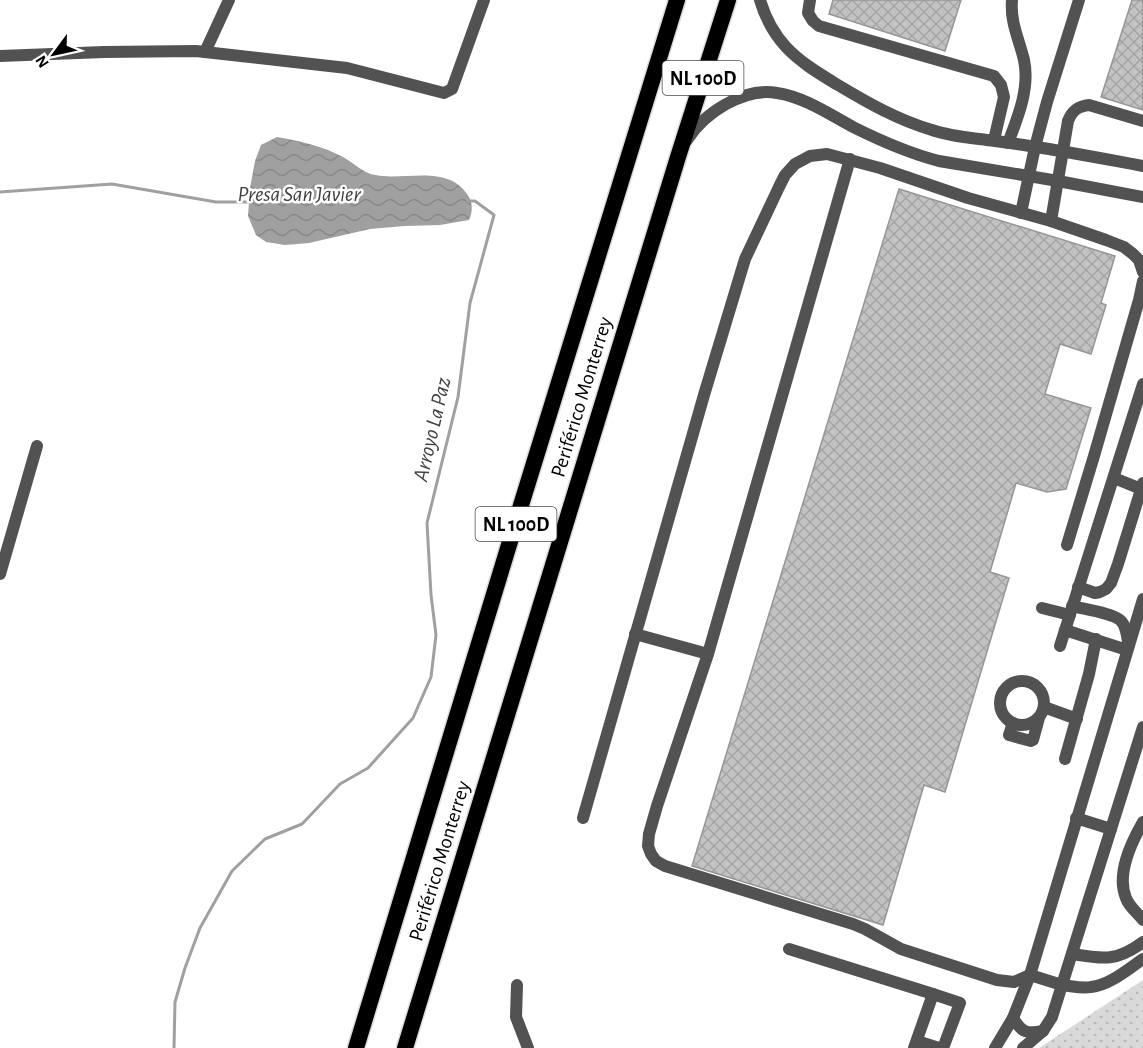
<svg xmlns="http://www.w3.org/2000/svg" width="1143" height="1048" font-family="'Alegreya Sans',sans-serif">
	<defs>
		<pattern id="grass-dots" width="8" height="8" patternUnits="userSpaceOnUse" patternTransform="scale(1.5)"><rect width="8" height="8" fill="#d9d9d9"/><path d="M2 2h.1M6 6h.1" fill="none" stroke="#b8b8b8" stroke-width="1.8" stroke-linecap="round"/></pattern>
		<pattern id="water-waves" width="16" height="10" patternUnits="userSpaceOnUse" patternTransform="scale(1.5)"><rect width="16" height="10" fill="#a0a0a0"/><path d="M0 5q4-4 8 0t8 0" fill="none" stroke="#888"/></pattern>
		<pattern id="building-cross-hatch" width="8" height="8" patternUnits="userSpaceOnUse" patternTransform="scale(1.5)"><rect width="8" height="8" fill="#c2c2c2"/><path d="M0 0l8 8M0 8l8-8" fill="none" stroke="#a5a5a5"/></pattern>
	</defs>
	<rect width="100%" height="100%" fill="#fff"/>
	<!-- grass -->
	<path fill="url(#grass-dots)" d="M1143 980V1048H1039Z"/>
	<!-- water -->
	<path fill="url(#water-waves)" d="M277 137C300 141 323 146 343 157 354 163 363 173 375 175 404 181 447 164 467 194 473 202 473 211 469 220L440 225 405 226 370 229 309 243 285 245 266 242 256 235 248 216 250 188 255 161 261 145Z"/>
	<g fill="none" stroke-linecap="round" stroke-linejoin="round">
		<!-- stream -->
		<g stroke="#a0a0a0" stroke-width="3">
			<path d="M0 192 112 184 216 202H251"/>
			<path d="M174 1048 175 1002 185 968 200 928 232 871 265 839 302 824 340 784 368 768 413 718 431 677 436 635 431 595 427 523 458 397 470 303 494 215 475 201H468"/>
		</g>
	</g>
	<!-- building -->
	<g fill="url(#building-cross-hatch)" stroke="#969696" stroke-width="1.5">
		<path d="M833 0H961L945 51 829 14Z"/>
		<path d="M1132 0H1143V110L1101 97Z"/>
		<path d="M899 189 1115 256 1101 303 1106 305 1091 354 1060 344 1045 394 1091 408 1066 489 1047 492 1016 483 990 572 1009 578 945 792 924 785 883 925 692 866Z"/>
	</g>
	<g fill="none" stroke-linecap="round" stroke-linejoin="round">
		<!-- highway casing -->
		<g stroke="#dbdbdb" stroke-width="19">
			<g id="highway">
				<path d="M356 1048 522 502 677 0"/>
				<path d="M405 1048 678 157 728 0"/>
			</g>
		</g>
		<!-- minor -->
		<g stroke="#525252" stroke-width="12">
			<path d="M760 0C765 17 774 34 786 47 801 63 820 74 838 85 868 103 898 120 932 130 952 137 974 138 995 141 1044 147 1094 157 1143 166"/>
			<path d="M810 0 808 13 813 21 819 26 994 76 1001 85 1004 97 994 140"/>
			<path d="M205 52 229 0"/>
			<path d="M0 56 104 52 196 51 347 68 444 93 452 89 484 0"/>
			<path d="M687 140C704 113 744 87 777 93 804 97 829 114 853 127 881 141 908 153 939 161L1058 181 1143 197"/>
			<path d="M1008 143C1018 117 1030 88 1024 60 1019 39 1010 22 1012 0"/>
			<path d="M850 159 708 654 657 806 649 834 648 846 651 854 656 861 665 866 853 924 865 929 901 949 997 980 1014 982 1030 975 1062 985 1052 1017 1043 1031 1023 1048"/>
			<path d="M1021 213 1035 147 1047 102 1079 0"/>
			<path d="M1051 221 1068 121C1072 111 1078 106 1089 105L1143 121"/>
			<path d="M1114 478 1141 489"/>
			<path d="M1067 545 1094 456 1139 300 1143 281"/>
			<path d="M0 574 37 446"/>
			<path d="M1078 587 1095 593 1100 592 1106 589 1111 583 1118 564 1143 483"/>
			<path d="M1072 606C1083 609 1112 613 1120 620 1126 625 1127 635 1128 642"/>
			<path d="M1042 608 1070 615"/>
			<path d="M1065 630 1127 650"/>
			<path d="M635 634 708 654"/>
			<path d="M1060 646 1143 384"/>
			<circle cx="1022" cy="703" r="22"/>
			<path d="M1044 707 1077 719"/>
			<path d="M1013 723 1009 735 1031 741 1033 740 1039 718"/>
			<path d="M1143 727 1062 985C1072 986 1082 989 1091 987 1110 985 1128 969 1143 959"/>
			<path d="M1065 759 1089 674 1096 639"/>
			<path d="M583 818 704 395 745 259 779 187 785 175 795 164 810 156 827 154 880 168 968 198 1051 221 1106 240 1124 247 1133 254 1139 260 1143 272"/>
			<path d="M1076 818 1111 829"/>
			<path d="M1143 822C1131 843 1116 874 1126 898 1129 907 1137 912 1143 920"/>
			<path d="M789 949 933 994 960 1003 943 1048"/>
			<path d="M1072 954C1103 959 1116 962 1143 942"/>
			<path d="M517 985 516 1017 528 1048"/>
			<path d="M1043 1031C1027 1034 1022 1033 1013 1018L1030 975 1143 599"/>
			<path d="M917 1041 939 1048"/>
			<path d="M914 1048 933 994"/>
			<path d="M995 1048 1013 1018"/>
		</g>
		<!-- highway -->
		<use href="#highway" stroke="#000" stroke-width="16"/>
	</g>
	<g text-anchor="middle" stroke-width="5" stroke-linejoin="round" paint-order="stroke">
		<!-- shield labels -->
		<g fill="#fff" stroke="#4c4c4c" stroke-width="1.5">
			<rect x="662.5" y="61" width="81" height="34" rx="4.5"/>
			<rect x="475.5" y="507" width="81" height="34" rx="4.5"/>
		</g>
		<g font-size="20" font-weight="bold" fill="#000">
			<text x="703" y="85">NL 100D</text>
			<text x="516" y="531">NL 100D</text>
		</g>
		<!-- street labels -->
		<g font-size="21" fill="#000" stroke="#fff">
			<text transform="translate(581 397) rotate(-73)" y="7">Periférico Monterrey</text>
			<text transform="translate(439 861) rotate(-73)" y="7">Periférico Monterrey</text>
		</g>
		<!-- water labels -->
		<g font-size="22" font-style="italic" fill="#414141" stroke="#fff">
			<text x="299" y="201">Presa San Javier</text>
			<text transform="translate(431 429) rotate(-77)" y="8">Arroyo La Paz</text>
		</g>
	</g>
	<!-- north arrow -->
	<g transform="translate(54 54) rotate(237)" stroke="#ffffff" stroke-width="4.5" paint-order="stroke">
	<path d="M0-4.5L10 22L0 15L-10 22Z" fill="#000000"/>
	<text y="-9" font-size="16" font-weight="bold" text-anchor="middle" fill="#000000">N</text>
	</g>
</svg>
